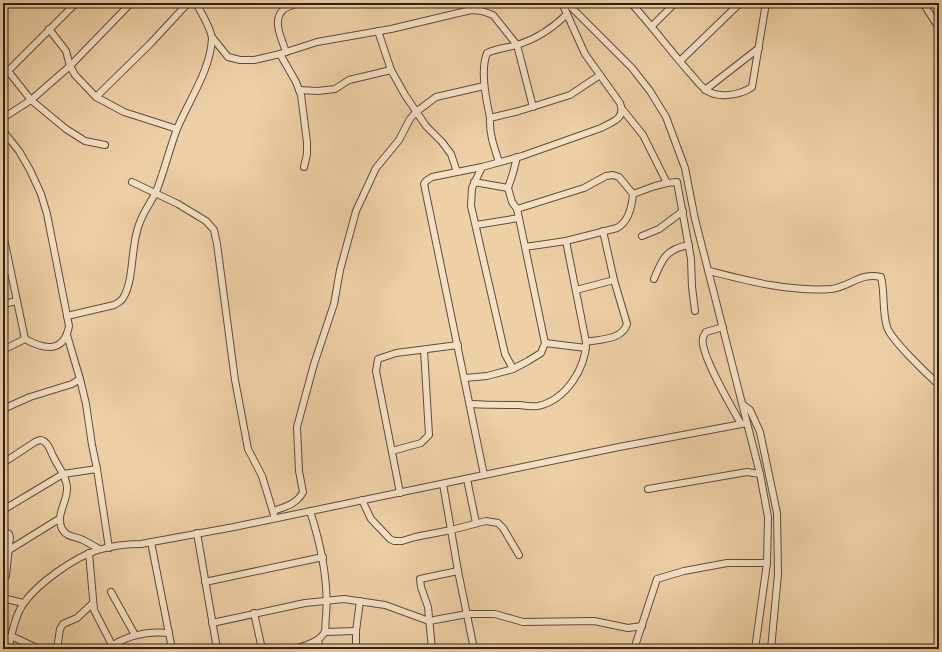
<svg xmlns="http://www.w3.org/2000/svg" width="942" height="652" font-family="'IM FELL Double Pica',serif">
	<rect width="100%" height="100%" fill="#eed0a6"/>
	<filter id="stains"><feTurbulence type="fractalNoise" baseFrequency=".005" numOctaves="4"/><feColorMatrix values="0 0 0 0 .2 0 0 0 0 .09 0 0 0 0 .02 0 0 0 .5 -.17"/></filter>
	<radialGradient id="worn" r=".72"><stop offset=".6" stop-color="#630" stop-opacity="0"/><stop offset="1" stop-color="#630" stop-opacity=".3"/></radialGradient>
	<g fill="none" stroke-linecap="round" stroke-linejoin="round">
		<!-- minor casing -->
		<g stroke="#5e4d3c" stroke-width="8">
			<g id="minor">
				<path d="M567 3 632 68 650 91 666 117 685 168 695 219 760 474 768 517 767 563 755 649"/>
				<path d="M631 3C651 25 669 49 689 72 694 77 699 85 706 90 718 99 741 95 752 87L766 3"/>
				<path d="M923 3 939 28"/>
				<path d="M652 26 675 3"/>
				<path d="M49 29 66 51 70 66 75 75 96 97 150 44 188 3"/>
				<path d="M378 31 391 70 405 95 426 126 442 142 451 154 457 172"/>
				<path d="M212 37 228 57 240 60H254L280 54 317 42 391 29 471 10 482 11 493 15 517 45 533 107"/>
				<path d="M286 52C282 39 271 20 284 9 288 6 294 5 299 3"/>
				<path d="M280 54 296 82 301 95 307 142V154L304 167"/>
				<path d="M680 61 740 3"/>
				<path d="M8 71 31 100 66 129 85 141 105 145"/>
				<path d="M3 76 76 3"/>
				<path d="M299 90 318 91 335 89 349 80 391 70"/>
				<path d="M705 90 759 48"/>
				<path d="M96 97 124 112 177 129"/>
				<path d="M3 118 31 100 70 66 131 3"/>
				<path d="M490 118C486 98 480 71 487 53 497 48 507 48 517 45 536 39 553 28 567 14"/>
				<path d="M3 131 19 151 30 170 41 194 47 214 69 326C64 353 45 350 25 339L3 350"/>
				<path d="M499 162C494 147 489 133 490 118L519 111 570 95 600 75"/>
				<path d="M482 167 472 188 471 206 505 354 513 369 528 361 541 353 545 343 519 218 517 209 512 202 508 188 513 173 517 157"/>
				<path d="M132 182 178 204 206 221 214 230 217 244 235 380 248 449 262 476 274 515"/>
				<path d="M474 182 508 188"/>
				<path d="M667 183 677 182 691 259 692 287 695 311"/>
				<path d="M517 209 584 188 606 176 613 175 619 177 633 194"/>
				<path d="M476 225 519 218"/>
				<path d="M3 234 25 339"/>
				<path d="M642 236 659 229 683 211"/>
				<path d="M525 247 566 241 617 228C628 222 632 206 633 194L655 186 667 183 643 135 622 109"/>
				<path d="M709 271C748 281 790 292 831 289 850 287 860 272 881 277 885 293 882 311 887 327 891 340 928 375 939 385"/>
				<path d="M654 279C662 259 666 249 689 245"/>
				<path d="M576 290 614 280"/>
				<path d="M3 304 17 301"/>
				<path d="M67 316 114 305C117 303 121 302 123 298 135 279 130 244 140 222 144 211 151 202 156 192 164 172 169 150 177 129 189 100 210 71 212 39 212 31 200 10 196 3"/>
				<path d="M723 327 706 332C705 334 703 336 703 338 699 353 733 409 741 424"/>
				<path d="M586 342C601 339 622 340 627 324L614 280 603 231"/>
				<path d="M545 343 586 348"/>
				<path d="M465 378 487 376 513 369"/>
				<path d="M80 379 86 404 92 445 97 469 109 548"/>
				<path d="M471 404C487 405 503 405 520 405 526 406 532 407 538 406 566 400 586 368 586 342L566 241"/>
				<path d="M743 405 750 410 760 432 777 513 778 574 771 649"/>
				<path d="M3 409 30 397 72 384 80 379 67 335"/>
				<path d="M392 451 421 443 429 435 424 350"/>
				<path d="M3 463 35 442 40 440C48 441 50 450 53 456 58 467 66 475 67 487 68 502 55 514 62 529 67 538 76 536 83 540 89 543 94 546 99 549"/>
				<path d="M484 475 619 447 747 423"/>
				<path d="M467 479 476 523"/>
				<path d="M648 489 747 472 760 474"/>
				<path d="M400 493 376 371 378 359 396 353 458 345"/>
				<path d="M362 500 371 519 390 539 394 541H402L415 537 451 530 443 484"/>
				<path d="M3 510 63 474 97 469"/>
				<path d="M273 511C285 507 297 504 303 492L299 471 297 427 314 364 334 304 340 270 356 211 376 168 399 140 410 119 416 112 436 97 484 86"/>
				<path d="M3 530 9 534 10 537 6 576 3 580"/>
				<path d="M197 533 217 649"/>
				<path d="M151 542 172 649"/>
				<path d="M9 550 59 519"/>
				<path d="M89 553 94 610 112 645"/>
				<path d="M458 571 451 530 486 521 498 523 503 528 519 555"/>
				<path d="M205 582 323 557"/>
				<path d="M111 592 135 635"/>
				<path d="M3 598 23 603"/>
				<path d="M254 613 262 649"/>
				<path d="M212 623 305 603 344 599 385 605 429 621 467 614H495L523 622 594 621 628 628 642 626"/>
				<path d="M325 632 356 631"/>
				<path d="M11 636 39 649"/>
				<path d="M318 640 320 649"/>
				<path d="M8 649C12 634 15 615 24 603 38 583 75 557 98 550 111 546 127 544 141 544L234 527 484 475 424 184 426 181 432 177 482 167 522 156 601 128C612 122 626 119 620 103L585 54 562 3"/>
				<path d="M57 649 60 629 63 624 77 618 93 603"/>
				<path d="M107 649C125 636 147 631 169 633"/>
				<path d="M294 649C303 646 321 642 325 631 326 627 325 621 326 616 329 580 321 545 310 511"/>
				<path d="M356 649V631L360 601"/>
				<path d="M432 649 428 607 421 587 420 579 458 571 474 649"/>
				<path d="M634 649 657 579 684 571 727 563H767"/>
			</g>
		</g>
		<!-- minor -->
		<use href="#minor" stroke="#f4e0c5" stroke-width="6"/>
	</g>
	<!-- margin -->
	<rect width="942" height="652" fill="none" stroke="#eed0a6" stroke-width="16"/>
	<rect x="4" y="4" width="934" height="644" fill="none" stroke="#2e2119" stroke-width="2"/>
	<rect x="8" y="8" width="926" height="636" fill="none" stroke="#2e2119"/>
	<rect width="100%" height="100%" filter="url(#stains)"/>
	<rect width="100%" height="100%" fill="url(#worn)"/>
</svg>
